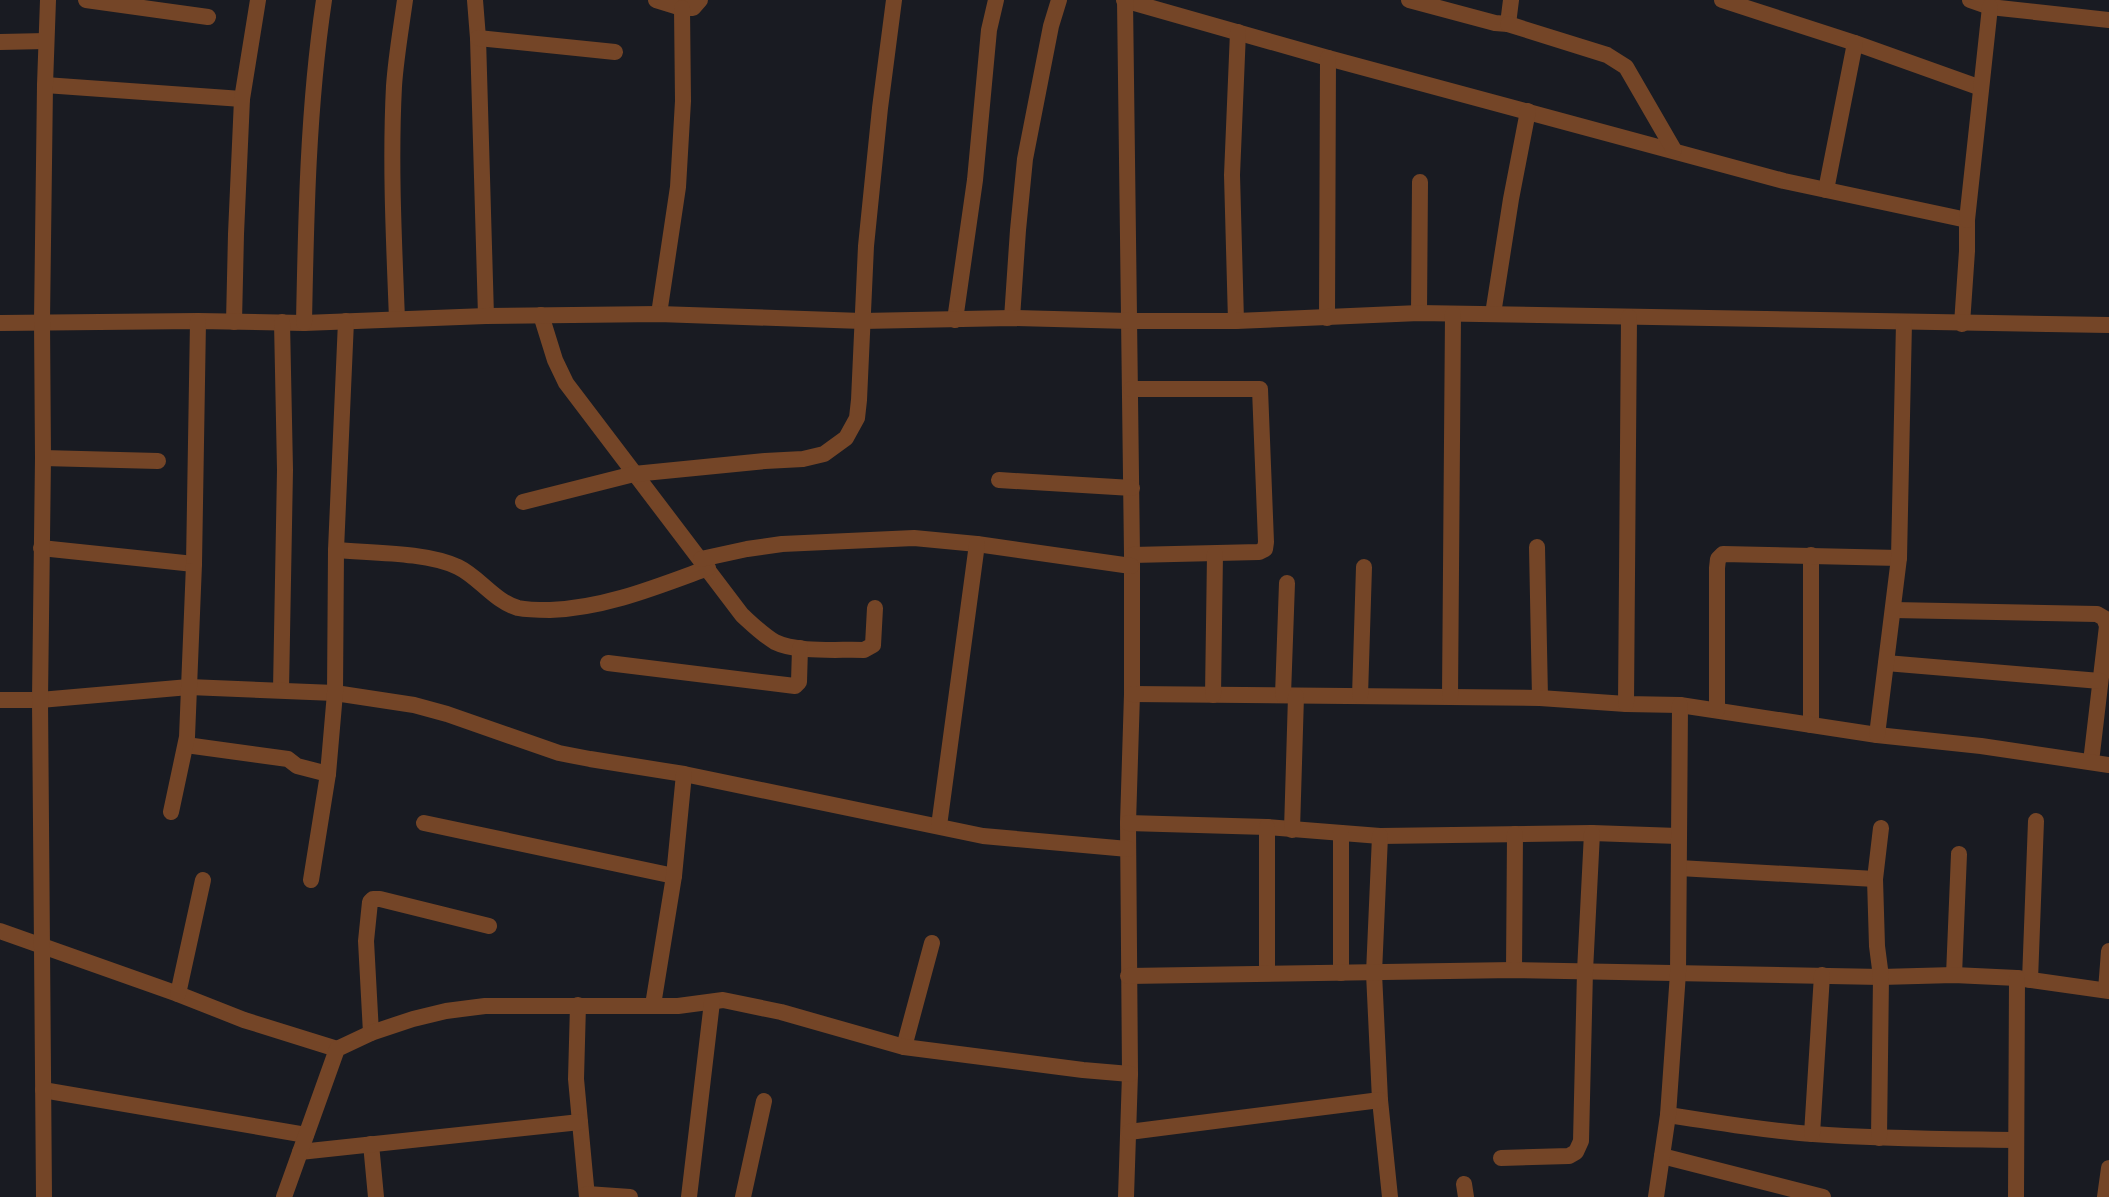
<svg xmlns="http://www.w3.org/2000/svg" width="2109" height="1197" font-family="'PT Sans Narrow',sans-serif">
	<rect width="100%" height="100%" fill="#191b22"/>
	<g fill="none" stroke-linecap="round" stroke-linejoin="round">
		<!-- minor -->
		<g stroke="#744527" stroke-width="16">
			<path d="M86 0 208 17"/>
			<path d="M475 0 478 38 486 316"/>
			<path d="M656 0 682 8H693L700 0"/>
			<path d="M1124 0 1328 58 1784 181 1967 220V251L1962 324"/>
			<path d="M1125 0 1132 555V694L1128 823 1130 1074 1126 1197"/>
			<path d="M1409 0 1495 23 1508 24 1511 0"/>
			<path d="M1722 0 1855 43 1981 88"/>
			<path d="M1970 0 1990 7 2109 20"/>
			<path d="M1508 24 1607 55 1626 67 1674 150"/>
			<path d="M478 38 615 52"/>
			<path d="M0 42 46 41"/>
			<path d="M45 85 242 99"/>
			<path d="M1826 190 1855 43"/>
			<path d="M1967 220 1990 7"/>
			<path d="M1419 313 1420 182"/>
			<path d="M659 314 678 187 683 101 682 8"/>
			<path d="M1493 314 1511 199 1528 111"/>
			<path d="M541 315 555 360 566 383 742 615C753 625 763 635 775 642 797 653 839 649 864 650L873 645 875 608"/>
			<path d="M1012 318 1018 230 1025 159 1051 26 1059 0"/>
			<path d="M1327 318 1328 58"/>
			<path d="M397 319C394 242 390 164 394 86 396 57 401 29 405 0"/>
			<path d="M955 320 975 180 989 30 996 0"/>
			<path d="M1236 321 1232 175 1238 32"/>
			<path d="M234 322 236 234 242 99 258 0"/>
			<path d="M0 323 198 321 304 323 486 316 659 314 862 321 1012 318 1129 321H1236L1419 313 2109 325"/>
			<path d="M304 323C306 215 308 107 324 0"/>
			<path d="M1131 389H1260L1266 542 1265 549 1259 552 1132 555"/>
			<path d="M43 458 158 461"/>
			<path d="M999 480 1132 488"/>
			<path d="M523 502 634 474 765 461 803 459 824 454 846 438 857 418 859 400 866 246 880 108 894 0"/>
			<path d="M1537 547 1540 698"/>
			<path d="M41 548 194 564"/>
			<path d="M336 550C371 553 427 552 458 567 479 577 494 601 518 608 528 610 539 610 550 610 605 608 656 587 708 568"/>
			<path d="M1811 555V725"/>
			<path d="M701 559 747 549 782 544 914 538 977 544 1131 566"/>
			<path d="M1893 610 2097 614 2104 618 2107 626 2091 762"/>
			<path d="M608 663 795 686 799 682 800 648"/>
			<path d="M1886 663 2100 681"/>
			<path d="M281 690 285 470 282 322"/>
			<path d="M1132 694 1540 698 1626 704 1680 705 1877 735 1981 746 2109 765"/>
			<path d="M1213 695 1215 554"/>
			<path d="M1283 695 1287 583"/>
			<path d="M1360 696 1364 567"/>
			<path d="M1450 697 1453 314"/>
			<path d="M0 700H40L189 687 335 693 414 705 447 714 559 753 590 759 684 774 983 836 1128 849"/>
			<path d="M1626 704 1629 317"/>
			<path d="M1717 710V568L1718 559 1723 554 1899 558"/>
			<path d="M1877 735 1899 558 1904 322"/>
			<path d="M186 745 288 759 297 766 328 774"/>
			<path d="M171 812 187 737 194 564 198 321"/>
			<path d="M424 823 674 876"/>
			<path d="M1128 823 1267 827 1380 836 1592 833 1678 836"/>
			<path d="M939 826 977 544"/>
			<path d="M1292 830 1296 696"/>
			<path d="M1380 836 1374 973 1380 1100 1390 1197"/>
			<path d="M1679 868 1875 879"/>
			<path d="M311 880 328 774 335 693 336 550 346 321"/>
			<path d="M0 931 178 994 244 1020 337 1049"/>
			<path d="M1514 970 1515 834"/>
			<path d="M1267 973V827"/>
			<path d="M1341 973V833"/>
			<path d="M1954 975 1959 854"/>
			<path d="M1128 976 1514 970 1881 977 1954 975 2017 978 2109 991"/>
			<path d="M2030 980 2036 821"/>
			<path d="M2106 990 2109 951"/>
			<path d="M178 994 203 880"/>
			<path d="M578 1005 576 1079 587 1197"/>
			<path d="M653 1005 674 876 684 774"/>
			<path d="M371 1033 366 941 370 902 373 899H380L489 926"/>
			<path d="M904 1047 932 943"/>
			<path d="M43 1090 306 1135"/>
			<path d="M1668 1115C1716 1122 1764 1131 1813 1134 1881 1139 1948 1139 2016 1140"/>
			<path d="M1129 1132 1380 1100"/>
			<path d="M1812 1134 1822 975"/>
			<path d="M1879 1138 1881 977 1877 946 1875 879 1881 828"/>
			<path d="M371 1144 376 1197"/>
			<path d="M300 1152 580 1122"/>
			<path d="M1662 1156 1823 1197"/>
			<path d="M1501 1158 1569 1156 1576 1152 1581 1141 1585 971 1592 833"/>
			<path d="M1464 1184 1466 1197"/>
			<path d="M587 1194 630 1197"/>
			<path d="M44 1197 40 700 43 458 42 321 45 85 48 0"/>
			<path d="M284 1197 337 1049 371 1033 413 1019 446 1011 485 1006H678L723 1000 781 1012 904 1047 1083 1070 1130 1074"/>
			<path d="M689 1197 712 1002"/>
			<path d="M743 1197 764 1101"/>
			<path d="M1656 1197 1668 1115 1678 973 1680 705"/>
			<path d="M2016 1197 2017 978"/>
			<path d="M2105 1197 2109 1168"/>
		</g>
	</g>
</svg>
